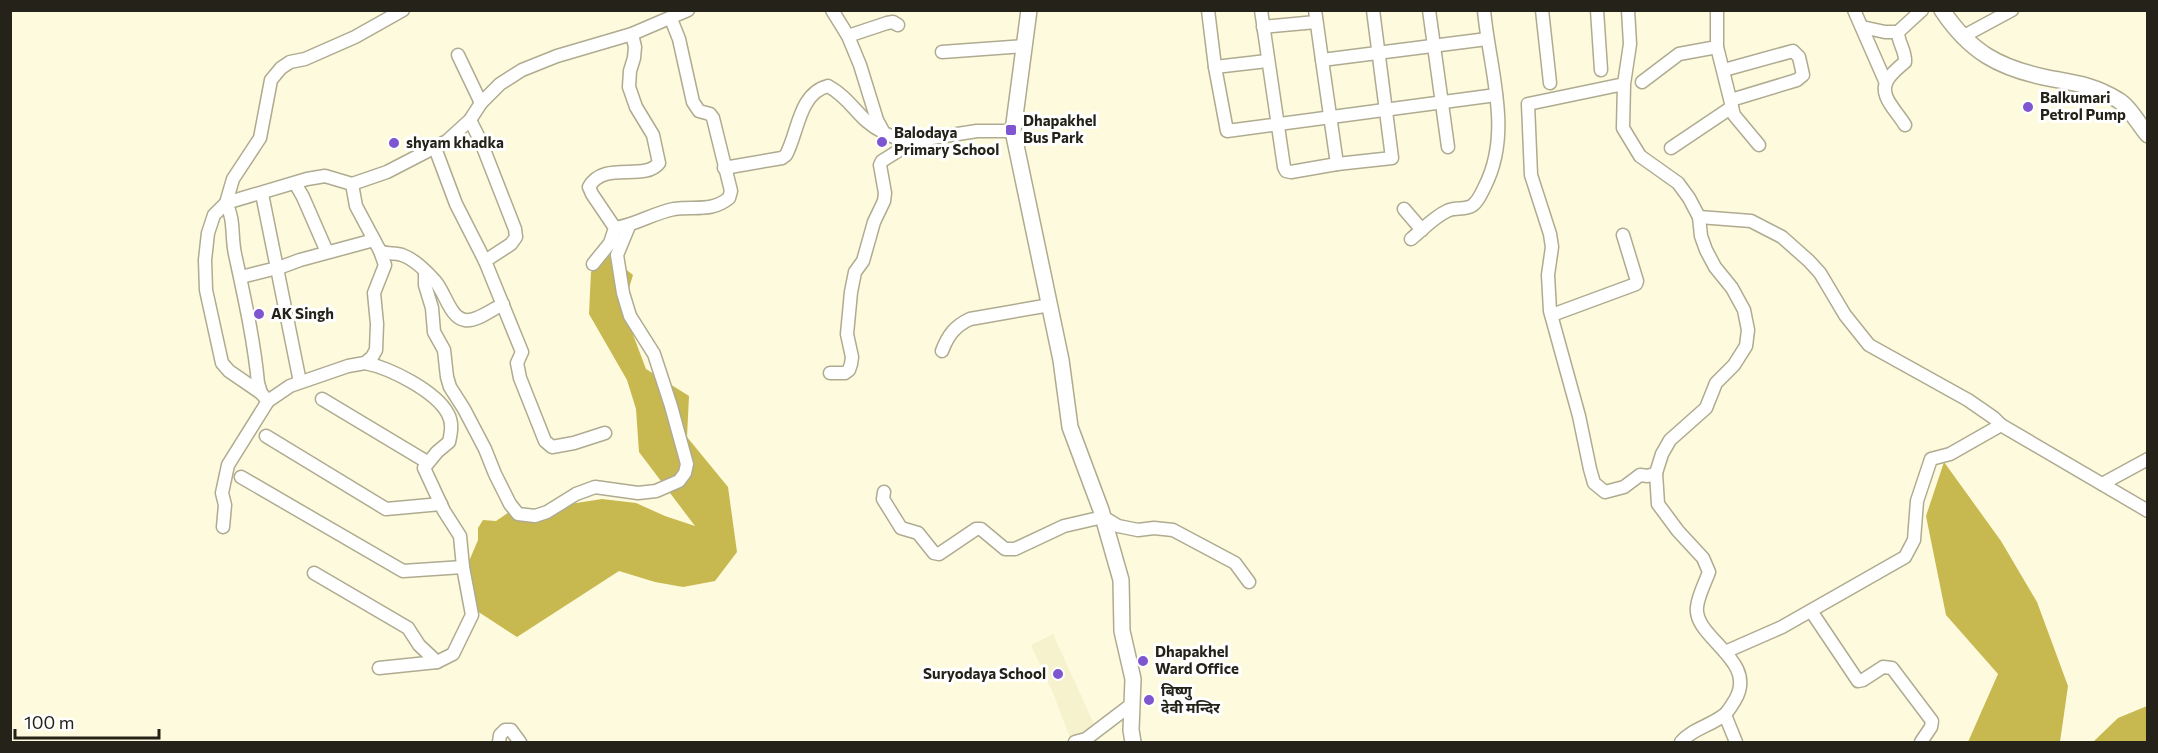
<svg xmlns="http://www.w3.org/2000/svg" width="2158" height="753" font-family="Commissioner,'Noto Sans Devanagari',sans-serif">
	<rect width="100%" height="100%" fill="#fefade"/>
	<!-- built -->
	<path fill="#f7f2ce" d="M1053 634 1094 724 1090 733 1071 741 1053 693 1031 645Z"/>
	<!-- forest -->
	<g fill="#c8b850">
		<path d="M608 255 633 275 623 308 646 369 689 396 687 437 728 487 737 552 715 581 683 587 655 582 619 571 517 637 477 611 467 566 478 540V528L483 520 496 521 515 508 538 509 602 499 636 503 665 516 695 526 639 452 636 409 627 380 589 314 591 272Z"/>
		<path d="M1944 462 2001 541 2037 602 2068 686 2060 742H1968L1998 674 1946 615 1926 516Z"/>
		<path d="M2147 706V742H2093L2118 718Z"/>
	</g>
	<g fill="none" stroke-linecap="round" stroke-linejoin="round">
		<!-- minor casing -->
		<g stroke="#afab90" stroke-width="15">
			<g id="minor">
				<path d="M832 10 848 36 860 65 877 120 884 133 906 142 977 131H1013"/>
				<path d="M1208 10 1215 67 1227 131 1496 95"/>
				<path d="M1261 10 1284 167 1286 171 1291 172 1337 164 1392 158 1373 10"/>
				<path d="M1315 10 1322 60"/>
				<path d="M1429 10 1448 147"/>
				<path d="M1542 10 1550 83"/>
				<path d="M1597 10 1601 70"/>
				<path d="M1717 10V47L1734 115 1759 145"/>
				<path d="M1854 10 1886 83"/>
				<path d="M1263 27 1316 22"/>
				<path d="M1862 27 1885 32H1898"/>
				<path d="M848 36 887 23 893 22 898 25"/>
				<path d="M1962 37 2012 10"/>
				<path d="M942 52 1024 46"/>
				<path d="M458 55 481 103"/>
				<path d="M1215 67 1267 61"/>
				<path d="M1724 70 1793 51 1799 57 1803 75 1797 80 1731 100"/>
				<path d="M1642 82 1679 54 1717 47"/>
				<path d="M1624 84 1623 128 1640 156 1678 183 1689 198 1699 217 1701 236 1706 250 1715 267 1732 288 1744 310 1748 330 1746 346 1734 365 1716 383 1706 408 1670 440 1662 454 1656 473 1648 476 1640 475 1624 487 1605 492 1594 483 1590 469 1579 416 1550 311 1548 275 1552 247 1550 234 1531 175 1528 104 1624 84 1630 44 1628 10"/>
				<path d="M470 120 481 142 515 229 516 237 511 244 485 261 522 352 517 363 520 378 545 441 552 447 574 443 605 433"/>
				<path d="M1905 125C1897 111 1877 95 1888 79 1892 73 1899 67 1905 62 1906 51 1898 43 1898 32L1922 10"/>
				<path d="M435 148 456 204 485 261"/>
				<path d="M1671 148 1732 107"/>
				<path d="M1337 164 1322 60 1487 39"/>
				<path d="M724 168 782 158 786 155C798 133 799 93 828 86 852 99 859 121 883 132"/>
				<path d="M295 183 303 197 327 252"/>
				<path d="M262 194 300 382"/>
				<path d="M1404 209 1422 230"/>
				<path d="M1699 217 1751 221 1782 237 1809 261 1820 273 1845 315 1869 345 1968 400 1994 418 2001 425"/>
				<path d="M615 228C636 225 653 213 674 209 695 206 712 212 729 198L731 191 713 118 710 114 699 111 693 102 679 39 671 19"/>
				<path d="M1411 239C1422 230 1434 217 1447 211 1456 206 1465 211 1473 205 1479 200 1482 192 1485 186 1513 131 1489 68 1484 10"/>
				<path d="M380 251C388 255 395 252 402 255 414 259 427 272 435 281 445 292 450 318 465 320 476 322 493 309 503 304"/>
				<path d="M593 264 610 243 615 228 592 194 589 187C604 160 644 182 659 163L653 135 636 107 629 87 630 71 634 58 635 47 632 34"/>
				<path d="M425 272V285L432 308 434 332 444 350 447 377 450 387 464 409 485 449 495 474 510 504 518 514 535 516 547 512 576 494 595 487 638 493 656 491 679 481 685 473 687 464 671 406 654 354 630 316 623 293 617 255 629 226"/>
				<path d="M241 277 281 267 300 260 374 240"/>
				<path d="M1552 315 1636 284 1637 281 1623 235"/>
				<path d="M942 351C948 335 955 326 970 319L1050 305"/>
				<path d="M365 363C390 368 436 391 448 414 453 423 451 433 449 442L437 452 424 468 444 511 460 536 463 567 472 615 453 654 437 662 379 668"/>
				<path d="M830 373H845L849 370 851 364 852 357 847 334 851 292 855 272 863 261 874 222 884 201 885 193 880 165 882 161 898 151 906 142"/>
				<path d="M261 393 229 371 222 363 206 290 205 260 208 233 214 215 226 203 233 179 260 138 271 80 281 68 290 62 305 59 355 37 403 10"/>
				<path d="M322 399 427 462"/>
				<path d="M268 401 261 393 258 383C254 340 244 296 235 254 231 236 235 220 226 203L307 179 325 176 352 184 387 172 447 141 470 120 481 103 500 84 522 70 557 56 632 34 688 10"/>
				<path d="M266 436 386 509 441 504"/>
				<path d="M1656 473 1658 504 1678 531 1703 558 1709 572C1705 583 1698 596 1697 607 1693 638 1759 660 1735 700 1732 705 1728 712 1724 715 1710 726 1692 729 1681 742"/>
				<path d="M241 477 403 571 463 567"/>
				<path d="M2102 484 2148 459"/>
				<path d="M884 492 883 499 901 528 918 533 934 553 939 554 976 529H981L1005 549H1015L1064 526 1103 517 1118 526 1138 530 1154 528 1173 530 1235 563 1249 582"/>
				<path d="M223 527 225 505 222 493 228 465 268 401 290 386 348 366 365 363 372 357 376 350 377 324 374 293 385 265 380 251 356 206 352 184"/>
				<path d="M314 573 408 628 419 645 437 662"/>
				<path d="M1811 611 1858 681 1863 680 1883 667 1892 668 1932 721 1931 727 1921 742"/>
				<path d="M1725 652 1782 627 1905 557 1914 540 1917 501 1931 459 1950 454 2001 425 2148 511"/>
				<path d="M1725 715 1736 742"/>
				<path d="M499 742 500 735 505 730H511L520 742"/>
				<path d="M1075 742 1086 739 1132 704"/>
			</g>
		</g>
		<!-- major casing -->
		<g stroke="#afab90" stroke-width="18">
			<g id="major">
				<path d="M1029 10 1013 131 1061 360 1070 427 1101 510 1121 580 1122 631 1133 679 1131 730 1133 742"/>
				<path d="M1942 10C1970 52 1999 68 2048 78 2075 83 2094 85 2118 100 2130 107 2139 125 2148 135"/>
			</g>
		</g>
		<!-- minor -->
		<use href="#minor" stroke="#fff" stroke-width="12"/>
		<!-- major -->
		<use href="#major" stroke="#fff" stroke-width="15"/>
	</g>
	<!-- markers -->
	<g fill="#7e56cf" stroke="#fff" stroke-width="2">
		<circle cx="2028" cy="107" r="6"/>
		<rect x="1005" y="124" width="12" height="12" rx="3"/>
		<circle cx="882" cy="142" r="6"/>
		<circle cx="394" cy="143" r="6"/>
		<circle cx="259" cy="314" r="6"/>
		<circle cx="1143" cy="661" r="6"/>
		<circle cx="1058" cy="674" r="6"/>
		<circle cx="1149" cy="700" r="6"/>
	</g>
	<g text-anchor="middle" stroke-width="6" stroke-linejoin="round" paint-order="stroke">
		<!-- poi labels -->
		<g font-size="15" font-weight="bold" fill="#252319" stroke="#fff" text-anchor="start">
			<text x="2040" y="103">Balkumari<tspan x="2040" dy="17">Petrol Pump</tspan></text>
			<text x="1023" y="126">Dhapakhel<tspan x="1023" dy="17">Bus Park</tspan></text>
			<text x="894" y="138">Balodaya<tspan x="894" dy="17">Primary School</tspan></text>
			<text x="406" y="148">shyam khadka</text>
			<text x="271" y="319">AK Singh</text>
			<text x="1155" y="657">Dhapakhel<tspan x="1155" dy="17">Ward Office</tspan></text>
			<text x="1046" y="679" text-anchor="end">Suryodaya School</text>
			<text x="1161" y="696">बिष्णु<tspan x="1161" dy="17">देवी मन्दिर</tspan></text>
		</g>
	</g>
	<!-- border -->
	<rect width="2158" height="753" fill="none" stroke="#252319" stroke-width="24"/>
	<!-- scale -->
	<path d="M15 729v9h144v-9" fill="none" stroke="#252319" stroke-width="3"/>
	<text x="24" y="729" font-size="18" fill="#252319" stroke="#ffffff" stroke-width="4.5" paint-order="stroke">100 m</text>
</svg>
